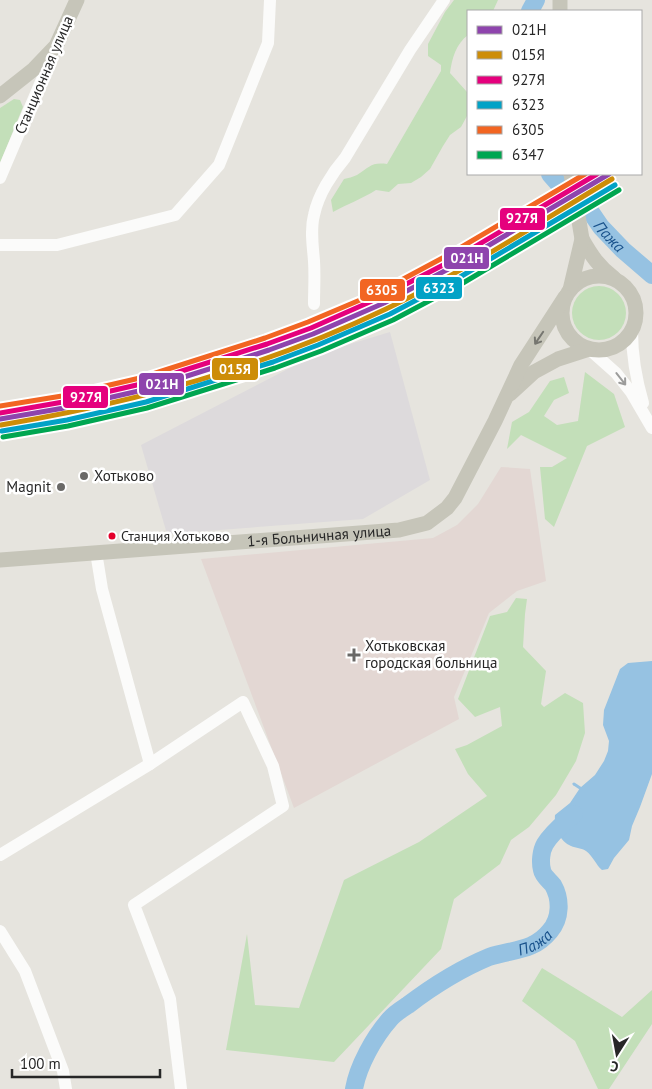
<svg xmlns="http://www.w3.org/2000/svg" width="652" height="1089" font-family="'PT Sans',sans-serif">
	<rect width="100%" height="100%" fill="#e6e4de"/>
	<!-- industrial -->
	<path fill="#dddadc" d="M390 332 430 480 363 519 167 534 141 445 317 354Z"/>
	<!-- medical -->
	<path fill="#e3d7d3" d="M501 467 530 469 546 581 517 591 489 613 454 697 459 719 294 808 201 559 433 538 457 525 478 504Z"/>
	<!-- green -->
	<g fill="#c3dfb9">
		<path d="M454 0H498L493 11H468V35C456 44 452 58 450 73L467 92V116L461 127 450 135 443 146 430 169 421 177 411 183 398 184 389 192 376 190C362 199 347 204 333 212L331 200 344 179C348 178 353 177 357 175 370 167 371 162 387 164L441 71V65L428 56V44L445 12Z"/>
		<path d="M14 99 20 100 23 107 0 163V108Z"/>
		<circle cx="599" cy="313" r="27"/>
		<path d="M585 372 614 394 625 427 587 446 554 527 545 519 540 467H552L567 458 521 435 507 449 512 422 529 412 550 381 564 377 569 393 554 400 544 416 557 425 578 421Z"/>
		<path d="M516 598 527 599 525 614 523 647 546 671 541 704 544 707 565 693 583 703 585 733 576 761 556 795 529 827 511 840 500 864 454 899 441 949 334 1062 226 1050 247 934 255 1005 299 1008 344 880 419 842 487 796 468 774 455 749 467 745 502 726 500 707 475 717 458 699 490 616 507 612Z"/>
		<path d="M542 968 622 1017 652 990V1024L609 1089H598L575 1041 522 1001Z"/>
	</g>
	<!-- water -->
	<path fill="#96c2e2" d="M652 661V774L640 807 632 826 629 840 614 858 608 869 602 870C596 865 593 856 586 851 582 848 576 848 571 846 559 841 554 827 555 815L570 803 580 788 595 775 604 761 608 751 609 741 603 725 604 710 620 669 628 663Z"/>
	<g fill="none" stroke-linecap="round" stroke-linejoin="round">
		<!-- stream -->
		<path stroke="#96c2e2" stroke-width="3" d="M574 784 580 788"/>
		<!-- river -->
		<g stroke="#96c2e2" stroke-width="18">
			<path d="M530 11 536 0"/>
			<path id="s1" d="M550 174 557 182 577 192 601 227 623 250 652 275"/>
			<path id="s2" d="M354 1089C358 1066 374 1037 390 1019 395 1013 402 1009 408 1005 433 986 460 969 489 957 513 949 533 952 550 931 561 918 561 899 553 885 549 880 543 876 542 870 540 862 541 851 545 844 552 832 564 823 574 814"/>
		</g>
		<!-- minor -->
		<g stroke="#fbfbfa" stroke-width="12">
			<path d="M0 178 54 51"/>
			<path d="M0 245H57L175 215 219 165 268 43 270 0"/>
			<path d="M314 304C314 290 315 276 314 261 313 247 310 230 314 215 318 195 332 173 345 158L410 50 444 0"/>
			<path d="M632 331C632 356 636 379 643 403"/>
			<path d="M589 349 616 373 631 392 652 428"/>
			<path d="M150 764 243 702 273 766 283 806 134 905 170 999 181 1089"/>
			<path d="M0 855 150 764 102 589 96 552"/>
			<path d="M0 931 25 971 63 1071 66 1089"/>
		</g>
		<!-- major -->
		<g stroke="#c6c5b9" stroke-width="15">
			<path d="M560 11V0"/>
			<path d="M0 96 34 69 56 46 77 0"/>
			<path d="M582 239C591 255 599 267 614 278"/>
			<circle cx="599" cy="313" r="37"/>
			<path d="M570 290 582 239 571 174"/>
			<path d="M510 394 534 372 558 359 589 349"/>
			<path id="s3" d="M0 560 399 530 427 523 447 508 455 498 495 421 521 365 565 297"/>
		</g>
		<!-- rail-1 casing -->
		<g stroke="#fff" stroke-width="9">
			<path id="rail-1" d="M0 419 64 408 143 390 269 350 313 334 384 303 454 266 609 174"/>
		</g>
		<!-- rail-2 casing -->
		<g stroke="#fff" stroke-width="9">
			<path id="rail-2" d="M1 425C133 403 265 367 386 309 464 272 538 223 612 179"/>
		</g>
		<!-- rail-3 casing -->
		<g stroke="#fff" stroke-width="9">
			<path id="rail-3" d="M0 413 63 402 141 384 267 344 311 328 381 297 451 261 597 174"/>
		</g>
		<!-- rail-4 casing -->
		<g stroke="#fff" stroke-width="9">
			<path id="rail-4" d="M2 431 67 420 146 402 273 362 318 345 390 314 460 277 615 185"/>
		</g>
		<!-- rail-5 casing -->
		<g stroke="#fff" stroke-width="9">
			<path id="rail-5" d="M0 406 62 396 140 378 265 338 308 322 379 292 448 255 585 174"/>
		</g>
		<!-- rail-6 casing -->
		<g stroke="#fff" stroke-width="9">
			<path id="rail-6" d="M3 437 68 426 147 408 275 368 321 351 393 320 463 283 619 190"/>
		</g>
		<!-- rail-1 -->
		<use href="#rail-1" stroke="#8e44ad" stroke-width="5"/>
		<!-- rail-2 -->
		<use href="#rail-2" stroke="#cd8d08" stroke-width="5"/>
		<!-- rail-3 -->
		<use href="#rail-3" stroke="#e5007d" stroke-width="5"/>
		<!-- rail-4 -->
		<use href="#rail-4" stroke="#02a2c6" stroke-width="5"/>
		<!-- rail-5 -->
		<use href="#rail-5" stroke="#f26522" stroke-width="5"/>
		<!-- rail-6 -->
		<use href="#rail-6" stroke="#00a651" stroke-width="5"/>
	</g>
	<!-- one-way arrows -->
	<defs><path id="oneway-shaft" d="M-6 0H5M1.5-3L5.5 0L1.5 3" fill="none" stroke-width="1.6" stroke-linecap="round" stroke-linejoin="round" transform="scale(1.25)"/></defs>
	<use stroke="#767670" href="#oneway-shaft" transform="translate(539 338) rotate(124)"/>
	<use stroke="#9c9c9b" href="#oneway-shaft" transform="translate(621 379) rotate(52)"/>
	<!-- markers -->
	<g fill="#6a6967" stroke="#fff" stroke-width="2">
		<circle cx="84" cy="476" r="5"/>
		<circle cx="61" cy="487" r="5"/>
		<path d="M351.5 647.5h5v5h5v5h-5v5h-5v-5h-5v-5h5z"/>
	</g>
	<circle fill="#e4002b" stroke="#fff" stroke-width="2" cx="112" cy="536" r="4.5"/>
	<g text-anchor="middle" stroke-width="5" stroke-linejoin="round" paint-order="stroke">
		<!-- bus labels -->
		<g font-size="14" fill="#272727" stroke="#fff" text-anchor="start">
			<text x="121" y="541">Станция Хотьково</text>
		</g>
		<!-- street labels -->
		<g font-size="15" fill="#272727" stroke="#fff">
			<text transform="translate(44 75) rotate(-67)" y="5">Станционная улица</text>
			<text dy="5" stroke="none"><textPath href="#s3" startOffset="320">1-я Больничная улица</textPath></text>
		</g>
		<!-- poi labels -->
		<g font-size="15" fill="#272727" stroke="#fff" text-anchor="start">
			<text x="94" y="481">Хотьково</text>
			<text x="51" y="492" text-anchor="end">Magnit</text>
			<text x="365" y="651">Хотьковская<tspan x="365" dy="17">городская больница</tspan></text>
		</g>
		<!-- water labels -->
		<g font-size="16" font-style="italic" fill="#18518b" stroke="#fff">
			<text dy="6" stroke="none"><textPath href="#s1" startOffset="88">Пажа</textPath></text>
			<text dy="6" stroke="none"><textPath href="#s2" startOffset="245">Пажа</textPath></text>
		</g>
	</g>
	<g stroke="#fff" stroke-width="2">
		<rect x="499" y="207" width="47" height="24" rx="5" fill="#e5007d"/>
		<rect x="443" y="246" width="47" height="24" rx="5" fill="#8e44ad"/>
		<rect x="415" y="276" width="48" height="24" rx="5" fill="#02a2c6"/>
		<rect x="359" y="278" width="47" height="24" rx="5" fill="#f26522"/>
		<rect x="211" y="357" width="48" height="24" rx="5" fill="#cd8d08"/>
		<rect x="138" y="372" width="47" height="24" rx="5" fill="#8e44ad"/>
		<rect x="62" y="385" width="47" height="24" rx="5" fill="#e5007d"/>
	</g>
	<g font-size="14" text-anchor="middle" font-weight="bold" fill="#fff">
		<text x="522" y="223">927Я</text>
		<text x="467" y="263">021Н</text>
		<text x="439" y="293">6323</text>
		<text x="382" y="295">6305</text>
		<text x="235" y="374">015Я</text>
		<text x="162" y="389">021Н</text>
		<text x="86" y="402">927Я</text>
	</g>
	<!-- legend -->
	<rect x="467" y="10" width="175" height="165" fill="#ffffff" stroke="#a9a9a9"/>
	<rect x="477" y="26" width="25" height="8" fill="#8e44ad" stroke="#a9a9a9"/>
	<text x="512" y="35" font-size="15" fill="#272727">021Н</text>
	<rect x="477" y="51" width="25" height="8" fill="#cd8d08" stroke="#a9a9a9"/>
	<text x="512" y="60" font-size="15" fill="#272727">015Я</text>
	<rect x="477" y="76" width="25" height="8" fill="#e5007d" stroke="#a9a9a9"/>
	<text x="512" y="85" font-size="15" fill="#272727">927Я</text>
	<rect x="477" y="101" width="25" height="8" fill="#02a2c6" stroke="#a9a9a9"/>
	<text x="512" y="110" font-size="15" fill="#272727">6323</text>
	<rect x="477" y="126" width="25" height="8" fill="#f26522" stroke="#a9a9a9"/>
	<text x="512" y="135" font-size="15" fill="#272727">6305</text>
	<rect x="477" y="151" width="25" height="8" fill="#00a651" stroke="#a9a9a9"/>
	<text x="512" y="160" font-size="15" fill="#272727">6347</text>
	<!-- north arrow -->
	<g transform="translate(617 1054) rotate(191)" stroke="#ffffff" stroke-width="4" paint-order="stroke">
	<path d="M0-4L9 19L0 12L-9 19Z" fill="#272727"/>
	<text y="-8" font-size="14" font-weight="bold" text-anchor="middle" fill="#272727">С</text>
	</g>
	<!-- scale -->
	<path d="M12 1069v8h148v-8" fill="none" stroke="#272727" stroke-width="2.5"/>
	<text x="20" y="1069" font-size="15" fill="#272727" stroke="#ffffff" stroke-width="4" paint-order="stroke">100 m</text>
</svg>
